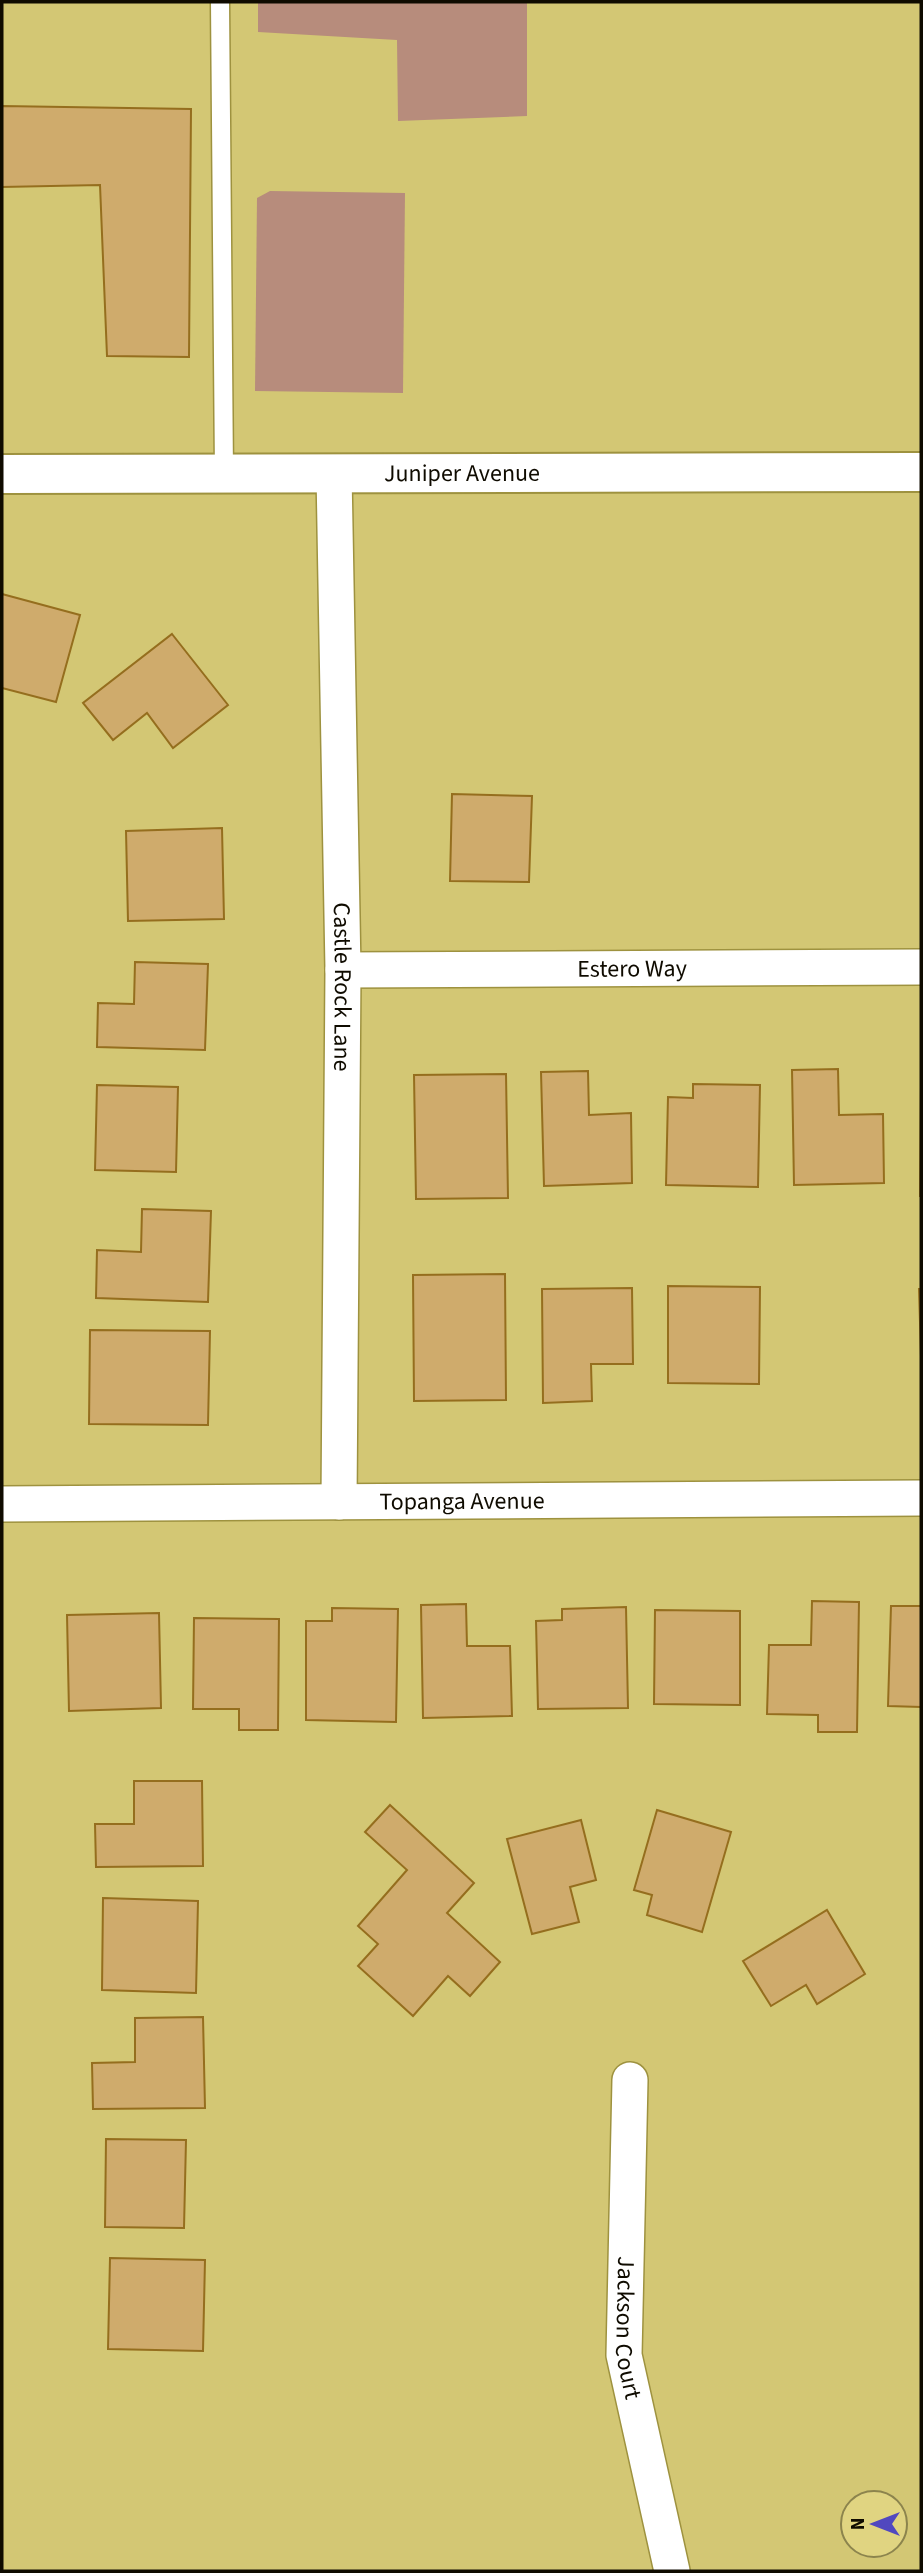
<svg xmlns="http://www.w3.org/2000/svg" width="923" height="2573" font-family="'Source Sans 3',sans-serif">
	<rect width="100%" height="100%" fill="#d3c774"/>
	<!-- green -->
	<g fill="#b78c7c">
		<path d="M258 2H527V116L398 121 397 40 258 32Z"/>
		<path d="M270 191 405 193 403 393 255 391 257 198Z"/>
	</g>
	<!-- building -->
	<g fill="#cfab6c" stroke="#956e1e" stroke-width="2">
		<path d="M2 106 191 109 189 357 107 356 100 185 2 187Z"/>
		<path d="M2 594 80 615 56 702 2 688Z"/>
		<path d="M172 634 228 705 173 748 147 713 113 740 83 703Z"/>
		<path d="M452 794 532 796 529 882 450 881Z"/>
		<path d="M222 828 224 919 128 921 126 831Z"/>
		<path d="M135 962 208 964 205 1050 97 1047 98 1003 134 1004Z"/>
		<path d="M838 1069 839 1115 883 1114 884 1183 794 1185 792 1070Z"/>
		<path d="M588 1071 589 1115 631 1113 632 1183 544 1186 541 1072Z"/>
		<path d="M506 1074 508 1198 416 1199 414 1075Z"/>
		<path d="M693 1084 760 1085 758 1187 666 1185 668 1097 693 1098Z"/>
		<path d="M97 1085 178 1087 176 1172 95 1170Z"/>
		<path d="M921 1088V1196H920Z"/>
		<path d="M142 1209 211 1211 208 1302 96 1298 97 1250 141 1252Z"/>
		<path d="M505 1274 506 1400 414 1401 413 1275Z"/>
		<path d="M668 1286 760 1287 759 1384 668 1383Z"/>
		<path d="M632 1288 633 1364H591L592 1401 543 1403 542 1289Z"/>
		<path d="M919 1289H921V1356Z"/>
		<path d="M90 1330 210 1331 208 1425 89 1424Z"/>
		<path d="M812 1601 859 1602 857 1732H818V1715L767 1714 769 1645H811Z"/>
		<path d="M466 1604 467 1646H510L512 1716 423 1718 421 1605Z"/>
		<path d="M891 1606H921V1707L888 1706Z"/>
		<path d="M626 1607 628 1708 538 1709 536 1621 562 1620V1609Z"/>
		<path d="M332 1608 398 1609 396 1722 306 1720V1621H332Z"/>
		<path d="M655 1610 740 1611V1705L654 1704Z"/>
		<path d="M159 1613 161 1708 69 1711 67 1615Z"/>
		<path d="M194 1618 279 1619 278 1730H239V1709H193Z"/>
		<path d="M134 1781H202L203 1866 96 1867 95 1824H134Z"/>
		<path d="M390 1805 474 1883 447 1913 500 1962 470 1996 448 1976 413 2016 358 1966 378 1944 358 1926 407 1870 365 1832Z"/>
		<path d="M657 1810 731 1832 702 1932 647 1915 652 1895 634 1890Z"/>
		<path d="M581 1820 596 1880 570 1887 579 1922 532 1934 507 1839Z"/>
		<path d="M103 1898 198 1901 196 1993 102 1990Z"/>
		<path d="M827 1910 865 1974 817 2004 806 1985 771 2006 743 1961Z"/>
		<path d="M203 2017 205 2108 93 2109 92 2063 135 2062V2018Z"/>
		<path d="M106 2139 186 2140 184 2228 105 2227Z"/>
		<path d="M110 2258 205 2260 203 2351 108 2349Z"/>
	</g>
	<g fill="none" stroke-linecap="round" stroke-linejoin="round">
		<!-- lane casing -->
		<g stroke="#9e923f" stroke-width="21">
			<path id="lane" d="M220 2 224 474"/>
		</g>
		<!-- street casing -->
		<g stroke="#9e923f" stroke-width="38">
			<g id="street">
				<path id="s1" d="M334 473 343 970 339 1502"/>
				<path id="s2" d="M343 970 921 967"/>
				<path id="s3" d="M2 1504 921 1498"/>
				<path id="s4" d="M630 2080 624 2355 672 2571"/>
			</g>
		</g>
		<!-- secondary casing -->
		<g stroke="#9e923f" stroke-width="42">
			<g id="secondary">
				<path id="s5" d="M2 474 921 472"/>
			</g>
		</g>
		<!-- lane -->
		<use href="#lane" stroke="#fff" stroke-width="18"/>
		<!-- street -->
		<use href="#street" stroke="#fff" stroke-width="35"/>
		<!-- secondary -->
		<use href="#secondary" stroke="#fff" stroke-width="38"/>
	</g>
	<g text-anchor="middle" stroke-width="7" stroke-linejoin="round" paint-order="stroke">
		<!-- street labels -->
		<g font-size="24" fill="#0f0b00" stroke="#e0d481">
			<text dy="8" stroke="none"><textPath href="#s5" startOffset="460">Juniper Avenue</textPath></text>
			<text dy="8" stroke="none"><textPath href="#s2" startOffset="289">Estero Way</textPath></text>
			<text dy="8" stroke="none"><textPath href="#s1" startOffset="514">Castle Rock Lane</textPath></text>
			<text dy="8" stroke="none"><textPath href="#s3" startOffset="460">Topanga Avenue</textPath></text>
			<text dy="8" stroke="none"><textPath href="#s4" startOffset="248">Jackson Court</textPath></text>
		</g>
	</g>
	<!-- border -->
	<rect width="923" height="2573" fill="none" stroke="#0f0b00" stroke-width="7"/>
	<!-- north arrow -->
	<g transform="translate(874 2524) rotate(270)"><circle r="33" fill="#e0d481" stroke="#8c844d" stroke-width="2"/>
	<path d="M0-5L12 26L0 18L-12 26Z" fill="#5148bf"/>
	<text y="-10" font-size="19" font-weight="bold" text-anchor="middle" fill="#0f0b00">N</text>
	</g>
</svg>
